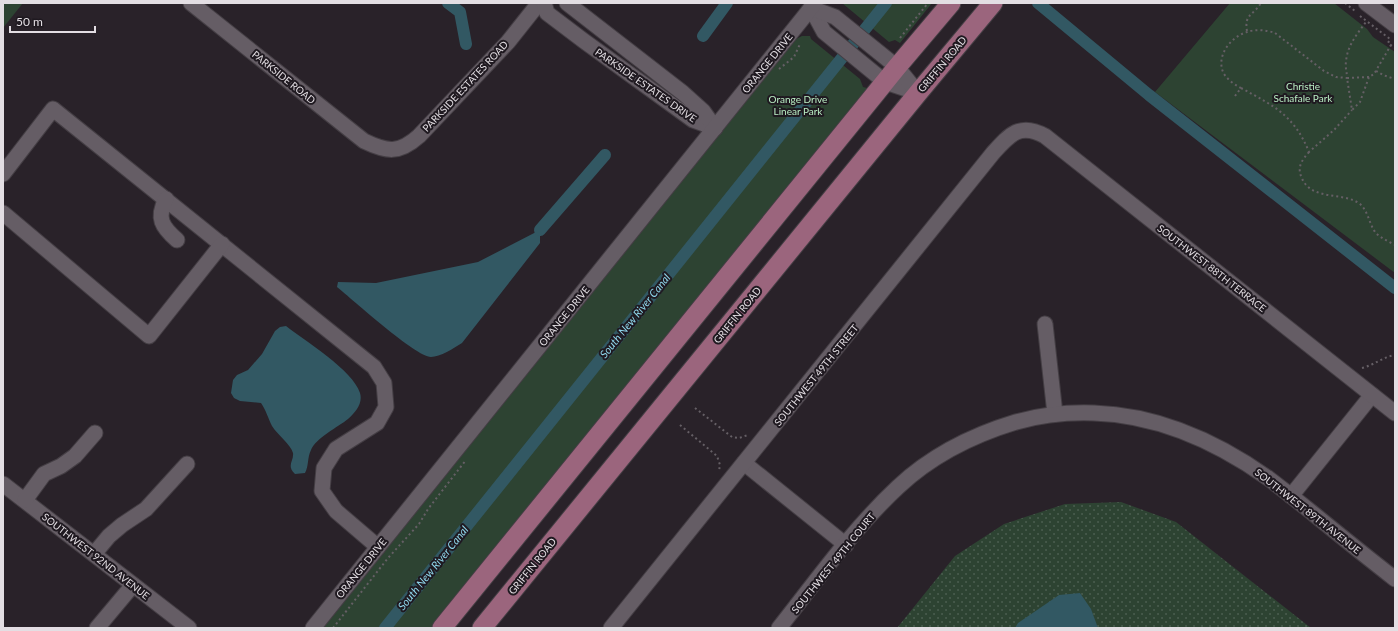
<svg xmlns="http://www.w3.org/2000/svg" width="1398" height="631" font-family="Lato,sans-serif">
	<defs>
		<pattern id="grass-dots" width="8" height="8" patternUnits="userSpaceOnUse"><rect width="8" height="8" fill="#2d4332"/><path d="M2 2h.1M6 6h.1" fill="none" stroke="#4b5e50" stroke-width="1.8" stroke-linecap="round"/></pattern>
	</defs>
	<rect width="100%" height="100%" fill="#292229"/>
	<!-- grass -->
	<path fill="url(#grass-dots)" d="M1121 502 1176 522 1311 628H897L955 556 1004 524 1065 504Z"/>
	<!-- park -->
	<g fill="#2d4332">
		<path d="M3 3H23L3 28Z"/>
		<path d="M842 3H932L900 43 895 40 889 42Z"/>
		<path d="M1230 3H1334L1367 29 1373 37 1395 52V273L1155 92Z"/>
		<path d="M802 36H810L811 39 860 79 863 87 867 88V91L432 628H321L796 39Z"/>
	</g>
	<!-- water -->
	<g fill="#325863">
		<path d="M540 230V243L462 343C454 348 440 357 431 357 416 357 352 299 337 287L338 282 376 283 478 262Z"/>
		<path d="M286 326C305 341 353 370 360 393 363 403 356 412 348 419 338 427 316 438 311 450 307 458 309 466 305 473L295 474C286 465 294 462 293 453 291 445 277 434 272 426 268 418 266 410 261 403L240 401 234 398 231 393 233 380 237 375 248 370 262 354 275 331 280 327Z"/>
		<path d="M1080 593 1091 609 1098 628H1015L1018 623 1059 595Z"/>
	</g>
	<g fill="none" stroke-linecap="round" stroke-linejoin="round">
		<!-- canal -->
		<g stroke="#325863" stroke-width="12">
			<path d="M448 3 460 12 466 44"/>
			<path d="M1038 3 1149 95 1395 288"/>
			<path d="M703 36 727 3"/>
			<path d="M540 230 605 155"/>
			<path d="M385 628 886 3"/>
		</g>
		<!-- minor casing -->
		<g stroke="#443e44" stroke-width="17">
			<g id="minor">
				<path d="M191 3 364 141C387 152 399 154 419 136L508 42 539 3"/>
				<path d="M544 3 547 13 584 41 693 120 715 128"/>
				<path d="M567 3 683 93 703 111 715 128"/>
				<path d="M1366 3 1395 25"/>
				<path d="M811 8 824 32 885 82 918 93"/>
				<path d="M811 8 835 17 897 67 918 93"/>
				<path d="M3 174 53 109 374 367 384 383 386 407 377 423 336 449 324 468 322 491 336 511 378 547"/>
				<path d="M166 199C156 218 162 227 177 240"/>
				<path d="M3 213 149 336 222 244"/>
				<path d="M1045 324 1055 414"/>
				<path d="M744 463 846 545"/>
				<path d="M3 484 189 628"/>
				<path d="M1291 496 1372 395"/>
				<path d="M25 500 44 474 61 466 75 456 95 433"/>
				<path d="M94 554 109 536 122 525 146 509 187 464"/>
				<path d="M97 628 133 585"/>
				<path d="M313 628 815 3"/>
				<path d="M611 628 993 153C1009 135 1020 122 1045 136L1395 413"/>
				<path d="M779 628C817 580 853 529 898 487 931 456 973 435 1016 422 1041 415 1067 412 1094 413 1157 415 1217 442 1268 478 1284 490 1300 503 1315 515 1342 537 1368 558 1395 579"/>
			</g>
		</g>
		<!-- major casing -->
		<g stroke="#443e44" stroke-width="21">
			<g id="major">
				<path d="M442 628 897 67 951 3"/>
				<path d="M482 628 918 93 993 3"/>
			</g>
		</g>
		<!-- path -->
		<g stroke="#655f65" stroke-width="2" stroke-dasharray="2 3" stroke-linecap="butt">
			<path d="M1345 3 1355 11"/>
			<path d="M1360 16 1390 39 1388 43 1395 48"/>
			<path d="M1247 31C1244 14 1253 16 1261 3"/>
			<path d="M900 38 928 3"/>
			<path d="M779 69 794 57 800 44"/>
			<path d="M1376 71 1383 75 1395 79"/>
			<path d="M1369 77 1347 78 1352 110 1360 102 1369 77 1374 74 1391 45"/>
			<path d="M1241 88C1274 106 1294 115 1309 152L1334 130 1352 110"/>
			<path d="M1235 96 1241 88C1235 85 1228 80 1224 74 1215 57 1230 37 1247 32 1255 29 1267 30 1275 33L1324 71 1336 77 1347 78C1347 72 1345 67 1346 62 1347 46 1357 34 1366 22"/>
			<path d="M1309 152C1303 159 1297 166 1301 176 1310 202 1343 191 1360 204 1368 211 1369 223 1375 232 1380 238 1388 241 1395 245"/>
			<path d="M1362 368C1374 365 1383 357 1395 355"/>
			<path d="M695 408 732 437 739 438 748 435"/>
			<path d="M680 425 717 456 720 465 719 471"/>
			<path d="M333 628 388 558 419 524 428 509 466 460"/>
		</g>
		<!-- minor -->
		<use href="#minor" stroke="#655d65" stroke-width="15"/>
		<!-- major -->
		<use href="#major" stroke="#9b657d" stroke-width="19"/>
	</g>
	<g text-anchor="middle" stroke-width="4" stroke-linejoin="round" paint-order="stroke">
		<!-- street labels -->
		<g font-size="10" fill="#e3dee3" stroke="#1f1920">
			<text transform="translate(767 63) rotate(-51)" y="4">ORANGE DRIVE</text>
			<text transform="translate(942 64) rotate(-50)" y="4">GRIFFIN ROAD</text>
			<text transform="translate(284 77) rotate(39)" y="4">PARKSIDE ROAD</text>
			<text transform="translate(646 85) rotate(35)" y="4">PARKSIDE ESTATES DRIVE</text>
			<text transform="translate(465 86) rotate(-47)" y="4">PARKSIDE ESTATES ROAD</text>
			<text transform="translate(1212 268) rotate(38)" y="4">SOUTHWEST 88TH TERRACE</text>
			<text transform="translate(737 315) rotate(-51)" y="4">GRIFFIN ROAD</text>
			<text transform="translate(564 316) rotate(-51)" y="4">ORANGE DRIVE</text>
			<text transform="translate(816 375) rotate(-51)" y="4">SOUTHWEST 49TH STREET</text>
			<text transform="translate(1308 511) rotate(38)" y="4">SOUTHWEST 89TH AVENUE</text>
			<text transform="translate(96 556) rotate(38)" y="4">SOUTHWEST 92ND AVENUE</text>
			<text transform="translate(833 563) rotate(-51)" y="4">SOUTHWEST 49TH COURT</text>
			<text transform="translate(532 566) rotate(-51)" y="4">GRIFFIN ROAD</text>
			<text transform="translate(361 568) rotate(-51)" y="4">ORANGE DRIVE</text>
		</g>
		<!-- park labels -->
		<g font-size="10" fill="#baeec4" stroke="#1f1920">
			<text x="1303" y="90">Christie<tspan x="1303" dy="12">Schafale Park</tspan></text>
			<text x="798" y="103">Orange Drive<tspan x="798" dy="12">Linear Park</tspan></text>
		</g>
		<!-- water labels -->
		<g font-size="11" font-style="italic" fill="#8ed5ea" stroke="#1f1920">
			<text transform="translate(635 316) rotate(-51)" y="4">South New River Canal</text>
			<text transform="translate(433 568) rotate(-51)" y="4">South New River Canal</text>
		</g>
	</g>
	<!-- border -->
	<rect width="1398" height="631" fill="none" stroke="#e3dee3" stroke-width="8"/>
	<!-- scale -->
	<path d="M10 26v6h85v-6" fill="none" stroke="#e3dee3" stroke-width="2"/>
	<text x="16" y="26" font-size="12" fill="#e3dee3" stroke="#1f1920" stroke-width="3" paint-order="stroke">50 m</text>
</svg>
